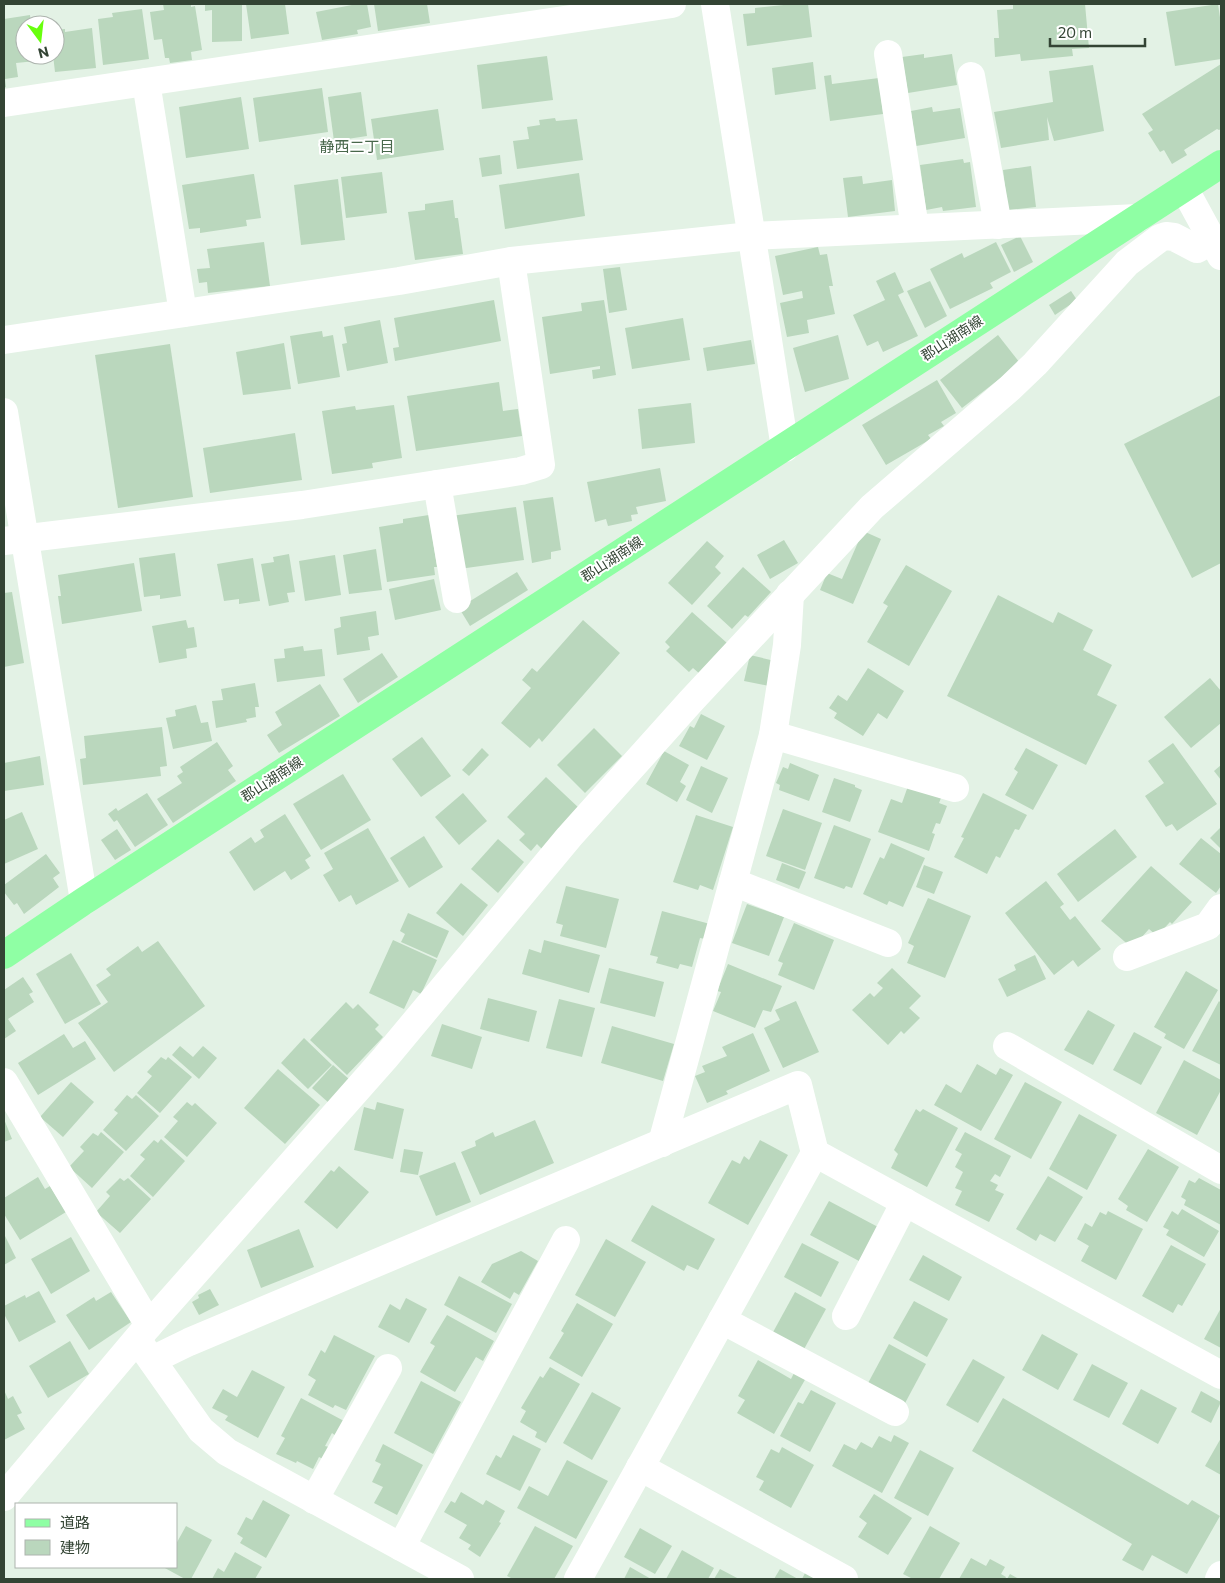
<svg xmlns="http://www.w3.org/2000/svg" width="1225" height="1583" font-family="Commissioner,'Noto Sans JP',sans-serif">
	<rect width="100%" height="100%" fill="#e3f2e5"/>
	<!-- building -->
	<g fill="#bad7bd">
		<path d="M163 4H191V7L195 6 202 50 191 52 192 60 170 63 169 58H165L162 39 154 40 150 12 164 10Z"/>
		<path d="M205 4H242V41L212 42V10L205 11Z"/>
		<path d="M246 4H285L289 34 251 39Z"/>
		<path d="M357 4H367L371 27 357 30 358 34 322 40 316 12Z"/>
		<path d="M374 4H427L430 23 378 31Z"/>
		<path d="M793 4H808L812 37 747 46 743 14 755 13V8Z"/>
		<path d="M1013 4H1085L1089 48 1072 49 1073 56 1021 61 1020 54 995 57 994 38H999L997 10 1013 9Z"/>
		<path d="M1218 4 1221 24V59L1175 66 1166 12Z"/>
		<path d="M142 9 149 59 103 65 98 19 113 17 112 13Z"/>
		<path d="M30 15 31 25H25V55H35L36 61 16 63 18 77 5 79 6 87 4 88V19Z"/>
		<path d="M92 28 96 68 55 72 53 55H55V30L65 29V32Z"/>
		<path d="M924 54V58L952 54 957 85 908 93 902 57Z"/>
		<path d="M547 56 553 100 482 109 477 65Z"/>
		<path d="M813 62 816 89 775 95 772 68Z"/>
		<path d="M1221 64V129L1219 130 1217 129 1184 150 1187 155 1172 164 1164 150 1160 152 1148 133 1153 130 1142 114Z"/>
		<path d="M1093 65 1104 131 1054 141 1047 117 1049 140 1001 148 994 112 1053 102 1049 71Z"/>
		<path d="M831 75 832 84 879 78 883 114 830 121 824 76Z"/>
		<path d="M322 88 328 132 259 142 253 98Z"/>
		<path d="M361 92 367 136 334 141 328 97Z"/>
		<path d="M241 97 249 149 186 158 179 107Z"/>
		<path d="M932 107 933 112 960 108 965 138 916 146 911 111Z"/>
		<path d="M438 109 444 150 377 160 371 119Z"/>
		<path d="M555 118 556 121 577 119 583 160 517 169 513 141 529 139 527 127 540 125 539 120Z"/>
		<path d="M500 155 502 174 482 177 479 158Z"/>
		<path d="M963 159 964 163 970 162 976 207 943 211 942 207 926 210 920 165Z"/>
		<path d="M1031 166 1036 207 1008 210 1003 170Z"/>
		<path d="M382 172 387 213 346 218 341 177Z"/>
		<path d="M579 173 585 216 505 229 499 185Z"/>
		<path d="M253 174H254L261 218 246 220 247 226 200 233V228L189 229 182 185Z"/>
		<path d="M862 176 863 184 892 180 895 211 848 217 843 178Z"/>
		<path d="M338 179 345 240 301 245 294 185Z"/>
		<path d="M453 200 455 218H458L463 254 415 260 408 212 425 210V204Z"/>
		<path d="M1020 236 1033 262 1014 272 1001 245Z"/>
		<path d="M264 242 270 286 208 293 207 282 199 283 197 269 210 268 207 249Z"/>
		<path d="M996 242 1011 272 990 283 993 288 950 309 930 269 962 253 964 258Z"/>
		<path d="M818 247 820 255 827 254 833 286H829L835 314 807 320 809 333 787 337 780 303 803 298 802 291 783 295 775 256Z"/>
		<path d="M620 267 627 310 609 313 603 269Z"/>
		<path d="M895 272 904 292 898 295 918 336 883 352 878 341 867 346 853 315 885 300 876 281Z"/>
		<path d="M930 281 947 316 925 328 907 291Z"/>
		<path d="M1071 291 1077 300 1055 315 1049 305Z"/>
		<path d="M494 300 501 341 395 361 393 348 399 347 394 318Z"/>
		<path d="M604 300 616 375 593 379 592 370 600 369V366L550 374 542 317 582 311 581 303Z"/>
		<path d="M683 318 690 360 632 369 625 328Z"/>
		<path d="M380 320 388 363 347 371 342 344 347 343 344 327Z"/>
		<path d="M322 331 323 337 333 335 340 377 298 384 290 336Z"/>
		<path d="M838 335 849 379 805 392 793 348Z"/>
		<path d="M998 335 1020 363 962 408 940 380Z"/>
		<path d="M751 340 755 364 707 371 703 348Z"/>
		<path d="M284 343 291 389 243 395 236 352Z"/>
		<path d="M170 344 193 497 118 508 95 355Z"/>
		<path d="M937 380 956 413 941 422 944 426 928 435 931 439 886 465 862 425Z"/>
		<path d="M499 382 503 411 518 409 522 436 416 451 407 396Z"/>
		<path d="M1221 395V563L1192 578 1124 444Z"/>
		<path d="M691 403 695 443 642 449 638 409Z"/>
		<path d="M394 405 402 458 372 463 373 468 332 474 322 411 355 406 356 410Z"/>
		<path d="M295 433 302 480 210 493 203 448Z"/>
		<path d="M660 468 666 501 636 507 638 514 631 515 632 521 608 526 606 519 595 522 587 482Z"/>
		<path d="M553 497 561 550 551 552V559L532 563 523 501Z"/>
		<path d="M516 507 524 560 459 569 451 516Z"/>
		<path d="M429 515 437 567H434L435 575 387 582 379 527 403 523V519Z"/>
		<path d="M863 531 881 539 853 604 820 590 827 573 842 579Z"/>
		<path d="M784 540 798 563 770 579 757 555Z"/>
		<path d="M707 541 724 556 715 567 721 573 692 605 668 583Z"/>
		<path d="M376 549 382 590 349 594 343 555Z"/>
		<path d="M175 553 181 596 160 599V595L144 597 139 558Z"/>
		<path d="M289 554 295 592 287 593 289 602 269 606 261 564 274 562 273 557Z"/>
		<path d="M335 555 341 595 305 601 299 561Z"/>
		<path d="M253 558 260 601 239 604V599L224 601 217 564Z"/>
		<path d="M134 563 142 611 62 624 58 596H61L58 575Z"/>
		<path d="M906 565 952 591 909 666 867 642 888 606 883 603Z"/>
		<path d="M743 567 771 592 748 617 745 615 732 629 707 606Z"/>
		<path d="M517 572 528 590 470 626 459 608Z"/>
		<path d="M434 579 441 610 395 620 389 589Z"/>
		<path d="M12 592 24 663 4 667V593Z"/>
		<path d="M998 595 1053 623 1058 612 1093 630 1083 650 1112 665 1097 695 1117 705 1086 765 947 696Z"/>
		<path d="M376 611 379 635 368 637 370 650 337 655 334 629 341 627 340 617Z"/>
		<path d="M692 612 727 643 700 674 693 668 689 672 666 651 670 647 665 642Z"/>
		<path d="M186 620 188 628 194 627 197 647 186 649 187 658 159 663 152 626Z"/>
		<path d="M583 620 620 653 542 742 539 738 530 748 501 723 531 688 522 680 532 668 537 672Z"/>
		<path d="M303 646 304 651 322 649 325 676 277 682 274 659 285 658 284 649Z"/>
		<path d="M382 653 398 677 358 703 343 679Z"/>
		<path d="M750 655 775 661 769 686 744 681Z"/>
		<path d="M868 668 904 691 887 719 878 713 863 736 834 718 837 713 829 708 838 695 847 701Z"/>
		<path d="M1210 678 1221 691V723L1191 748 1164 717Z"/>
		<path d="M255 683 259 707H255L256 717 246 719 247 722 216 728 212 701 223 700 221 689Z"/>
		<path d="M320 684 340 716 279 753 267 735 282 725 275 712Z"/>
		<path d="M196 705 201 723 208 722 212 741 173 749 166 718 176 716 175 710Z"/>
		<path d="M701 714 725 726 707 760 679 746 690 726 694 728Z"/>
		<path d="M162 727 167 766 160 767 161 776 83 785 80 759 86 758 84 736Z"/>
		<path d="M594 728 622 756 585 793 557 765Z"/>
		<path d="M422 737 451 776 421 797 392 759Z"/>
		<path d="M217 742 233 766 228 770 236 781 173 823 157 799 182 783 177 776 183 772 180 767Z"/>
		<path d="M1173 743 1217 804 1177 831 1172 824 1166 827 1145 796 1164 783 1148 761Z"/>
		<path d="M482 748 489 755 469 776 462 770Z"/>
		<path d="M1026 748 1058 765 1033 810 1005 795 1018 772 1014 769Z"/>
		<path d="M664 751 689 765 680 782 686 786 677 802 646 784Z"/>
		<path d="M40 756 44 785 4 791V763Z"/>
		<path d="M790 763 819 775 809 801 779 790 780 785 776 783 783 767 788 769Z"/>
		<path d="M1221 765V780L1214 771Z"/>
		<path d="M701 766 728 778 712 813 686 800Z"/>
		<path d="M343 774 371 820 321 850 293 804Z"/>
		<path d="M546 777 580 809 542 849 537 844 531 851 519 840 525 834 507 817Z"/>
		<path d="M834 778 855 785V787L862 790 850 822 822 812Z"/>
		<path d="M908 786 941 798 939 803 947 806 940 824 936 823 932 833 935 834 929 851 878 832 891 799 902 803Z"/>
		<path d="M147 793 168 825 135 847 117 820 114 822 108 814 116 808 118 811Z"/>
		<path d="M463 793 487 821 459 845 435 817Z"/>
		<path d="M983 793 1027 815 1019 830 1015 829 1000 858 996 856 987 874 954 857 964 838 961 837Z"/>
		<path d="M783 809 822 823 805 870 766 856Z"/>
		<path d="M22 812 38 849 4 864V820Z"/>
		<path d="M285 814 311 856 305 860 310 868 291 880 285 871 254 891 229 852 251 837 255 843 264 837 260 830Z"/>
		<path d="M696 815 733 827 713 890 700 885 698 890 673 882Z"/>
		<path d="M834 825 871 839 852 888 846 886 844 889 814 878Z"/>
		<path d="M1221 827V849L1210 838Z"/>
		<path d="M368 828 399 881 356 905 351 895 339 902 323 875 333 869 324 853Z"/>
		<path d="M117 829 131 850 115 860 101 840Z"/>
		<path d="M1115 829 1137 857 1078 902 1057 874Z"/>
		<path d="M424 836 443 867 409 888 390 858Z"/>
		<path d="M1201 838 1221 854V886L1216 893 1179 864Z"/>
		<path d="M498 839 524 862 498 893 471 869Z"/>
		<path d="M891 843 925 858 903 907 889 901 887 905 863 894 880 857 884 859Z"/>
		<path d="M46 854 60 873 53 878 59 887 24 914 17 903 14 905 4 892V885Z"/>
		<path d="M782 863 806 872 799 889 776 880Z"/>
		<path d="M924 865 943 872 934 894 916 887Z"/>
		<path d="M1151 866 1192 902 1172 924 1170 922 1157 936 1149 929 1132 948 1101 921Z"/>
		<path d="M1046 881 1064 904 1060 907 1070 920 1075 916 1101 949 1078 967 1073 960 1054 975 1005 913Z"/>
		<path d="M461 883 488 905 463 936 436 913Z"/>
		<path d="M566 886 619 899 606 948 560 936 563 925 556 923Z"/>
		<path d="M928 898 971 916 945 978 907 963 914 946 908 943Z"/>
		<path d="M747 904 784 917 769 956 732 943Z"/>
		<path d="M662 911 710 924 705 939 700 938 692 967 680 964 678 969 656 963 658 957 650 955Z"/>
		<path d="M408 913 449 931 437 958 401 942 405 934 400 931Z"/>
		<path d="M794 923 834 940 814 990 778 975 783 963 778 961Z"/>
		<path d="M393 940 437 960 421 994 413 990 404 1009 369 993Z"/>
		<path d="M544 940 600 955 589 993 522 974 529 949 541 953Z"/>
		<path d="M158 941 205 1006 114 1072 78 1023 108 1002 96 985 111 975 106 969 138 946 142 952Z"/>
		<path d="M71 953 101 1004 65 1024 36 974Z"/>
		<path d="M1035 955 1046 979 1007 997 998 979 1016 970 1014 965Z"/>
		<path d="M728 964 782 986 771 1012 763 1010 755 1028 713 1011 721 992 717 991Z"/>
		<path d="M609 968 664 982 655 1017 600 1003Z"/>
		<path d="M892 968 921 996 909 1008 920 1018 904 1034 901 1031 888 1045 852 1010 870 993 874 997 883 988 877 983Z"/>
		<path d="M1186 971 1218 990 1184 1049 1164 1038 1166 1034 1154 1027Z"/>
		<path d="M23 977 33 992 29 994 34 1002 8 1019 16 1031 4 1039V990Z"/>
		<path d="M488 998 537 1011 529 1042 480 1029Z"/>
		<path d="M559 999 595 1008 582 1057 546 1048Z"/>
		<path d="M796 1001 819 1052 783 1068 764 1028 780 1020 775 1010Z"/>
		<path d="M1219 1001 1221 1003V1065L1192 1051Z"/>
		<path d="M346 1002 353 1009 358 1004 379 1025 375 1029 383 1037 347 1075 310 1040Z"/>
		<path d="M1088 1010 1115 1025 1093 1065 1064 1050Z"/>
		<path d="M442 1024 482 1037 472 1069 431 1056Z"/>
		<path d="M612 1026 674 1044 663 1081 601 1063Z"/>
		<path d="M1134 1032 1162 1047 1141 1085 1113 1070Z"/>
		<path d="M753 1033 770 1071 726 1091 728 1094 707 1103 695 1076 705 1072 702 1066 727 1056 722 1047Z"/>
		<path d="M64 1034 73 1048 85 1041 96 1059 38 1095 18 1063Z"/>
		<path d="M304 1038 332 1065 308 1089 281 1063Z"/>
		<path d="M180 1046 193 1057 203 1046 217 1058 199 1079 172 1055Z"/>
		<path d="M161 1057 166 1060 168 1057 192 1077 160 1113 137 1093 152 1076 147 1072Z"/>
		<path d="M1184 1060 1221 1080V1090L1197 1135 1156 1113Z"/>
		<path d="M977 1064 996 1075 1000 1068 1013 1075 981 1131 934 1105 946 1084 961 1093Z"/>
		<path d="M333 1065 350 1080 329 1103 312 1088Z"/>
		<path d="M278 1069 320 1105 285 1144 244 1108Z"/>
		<path d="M71 1082 94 1102 63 1137 40 1117Z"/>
		<path d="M1025 1082 1062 1102 1031 1159 994 1139Z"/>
		<path d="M127 1095 132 1099 136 1095 159 1116 126 1151 103 1130 118 1113 114 1110Z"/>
		<path d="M187 1102 192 1106 195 1103 217 1123 187 1157 164 1137 178 1121 173 1117Z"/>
		<path d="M377 1102 404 1109 393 1159 354 1150 364 1107 375 1110Z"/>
		<path d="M916 1109 920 1112 923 1109 958 1128 927 1187 891 1168 898 1154 894 1150Z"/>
		<path d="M1079 1114 1117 1135 1087 1190 1049 1169Z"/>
		<path d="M4 1119 12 1139 4 1142Z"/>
		<path d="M535 1120 554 1163 480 1195 461 1152 476 1146 475 1141 493 1132 495 1137Z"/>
		<path d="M101 1132 124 1152 92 1188 69 1167 84 1151 80 1147 93 1133 98 1136Z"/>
		<path d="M965 1132 1011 1156 1000 1177 995 1174 990 1181 998 1185 995 1190 1004 1194 989 1222 955 1205 962 1191 955 1188 963 1172 955 1167 962 1154 955 1150Z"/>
		<path d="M161 1139 185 1161 153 1197 130 1176 145 1159 140 1155 154 1140 158 1143Z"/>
		<path d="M760 1140 788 1155 748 1225 708 1203 732 1160 740 1164 744 1156 749 1160Z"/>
		<path d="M404 1149 423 1152 418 1175 400 1172Z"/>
		<path d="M1148 1149 1179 1167 1147 1222 1126 1210 1128 1206 1118 1199Z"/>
		<path d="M455 1162 471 1202 436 1216 419 1176Z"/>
		<path d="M339 1166 369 1192 337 1229 304 1202 331 1170 334 1172Z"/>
		<path d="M1048 1176 1083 1197 1055 1242 1040 1234 1036 1241 1016 1229Z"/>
		<path d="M38 1177 45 1189 50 1186 66 1212 20 1240 4 1214V1198Z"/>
		<path d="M120 1178 124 1181 128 1178 151 1199 120 1233 96 1212 110 1196 106 1192Z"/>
		<path d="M1199 1178 1221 1190V1225L1184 1205 1186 1200 1181 1197 1189 1180 1195 1183Z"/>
		<path d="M829 1201 878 1227 859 1261 810 1235Z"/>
		<path d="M652 1205 715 1239 698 1270 687 1265 684 1271 631 1241Z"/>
		<path d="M1182 1209 1219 1231 1204 1257 1166 1235 1169 1230 1163 1227 1172 1211 1178 1215Z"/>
		<path d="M1108 1211 1143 1229 1116 1280 1081 1261 1089 1246 1077 1239 1085 1223 1092 1227 1100 1212 1106 1215Z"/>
		<path d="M299 1229 314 1267 261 1288 247 1250Z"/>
		<path d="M4 1234 16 1258 4 1265Z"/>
		<path d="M71 1237 90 1271 51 1294 31 1259Z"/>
		<path d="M606 1239 646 1262 615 1317 575 1295Z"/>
		<path d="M802 1243 839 1262 821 1297 784 1277Z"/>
		<path d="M1171 1245 1206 1264 1182 1306 1178 1304 1173 1313 1142 1296Z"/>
		<path d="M521 1251 538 1261 519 1295 514 1292 510 1299 481 1282 492 1264Z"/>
		<path d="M923 1255 962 1277 949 1301 909 1280Z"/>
		<path d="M459 1276 512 1304 496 1333 444 1305Z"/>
		<path d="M210 1289 219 1305 199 1315 192 1302 199 1298 198 1295Z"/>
		<path d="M39 1291 56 1322 19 1342 4 1314V1306L25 1295 26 1298Z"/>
		<path d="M111 1292 131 1322 89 1350 66 1315 94 1297 96 1301Z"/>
		<path d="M795 1292 826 1309 803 1351 772 1334Z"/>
		<path d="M406 1298 427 1309 409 1343 378 1327 390 1304 400 1310Z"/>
		<path d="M914 1301 948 1319 927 1357 893 1338Z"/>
		<path d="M577 1303 613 1324 582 1377 549 1358 564 1333 561 1331Z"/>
		<path d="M1221 1308V1348L1204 1339Z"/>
		<path d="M447 1315 494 1341 483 1361 476 1357 455 1392 420 1372 435 1346 430 1343Z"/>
		<path d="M1042 1334 1078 1354 1058 1390 1022 1370Z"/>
		<path d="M334 1335 375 1356 346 1410 335 1405 333 1408 308 1395 316 1380 308 1375 321 1350 325 1353Z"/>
		<path d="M70 1341 89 1374 48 1398 29 1366Z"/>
		<path d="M889 1344 926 1364 904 1405 867 1385Z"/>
		<path d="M973 1359 1005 1377 978 1423 946 1405Z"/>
		<path d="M758 1360 791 1379 795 1371 806 1378 774 1434 737 1413 745 1400 738 1396Z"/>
		<path d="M1092 1364 1128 1383 1109 1418 1073 1400Z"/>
		<path d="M550 1367 580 1384 546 1443 535 1437 537 1432 520 1422 526 1411 521 1408 540 1376 543 1378Z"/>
		<path d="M252 1370 285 1387 258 1438 225 1420 228 1416 212 1408 223 1389 237 1397Z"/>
		<path d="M421 1381 461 1402 433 1454 394 1433Z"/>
		<path d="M1141 1389 1177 1408 1158 1444 1122 1424Z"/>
		<path d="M4 1390 8 1399 13 1396 22 1413 17 1415 25 1429 4 1440Z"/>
		<path d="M811 1390 836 1403 810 1452 780 1436 798 1402 803 1404Z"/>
		<path d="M1201 1391 1221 1402 1211 1423 1191 1412Z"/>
		<path d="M592 1392 621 1408 592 1460 563 1443Z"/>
		<path d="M301 1398 344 1421 336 1436 332 1433 325 1446 329 1447 323 1459 319 1457 313 1469 297 1461 296 1463 276 1454 285 1438 281 1436Z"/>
		<path d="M1003 1398 1188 1505 1192 1500 1220 1516 1187 1574 1152 1555 1143 1571 1122 1560 1132 1544 972 1451Z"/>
		<path d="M513 1435 541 1449 520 1491 486 1474 496 1455 501 1458Z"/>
		<path d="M894 1435 909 1443 882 1493 832 1466 844 1444 856 1450 861 1442 872 1448 879 1436 891 1442Z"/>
		<path d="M1221 1438V1475L1205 1466Z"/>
		<path d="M383 1444 423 1465 397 1515 374 1503 383 1487 372 1482 381 1464 375 1461Z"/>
		<path d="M782 1447 814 1465 791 1508 759 1490 764 1481 756 1477 771 1449 779 1453Z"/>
		<path d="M920 1450 954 1468 928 1516 894 1498Z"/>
		<path d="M567 1460 608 1481 576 1539 517 1508 529 1486 548 1496Z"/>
		<path d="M461 1492 483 1505 486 1500 505 1511 499 1522 501 1523 480 1557 468 1549 471 1545 459 1538 467 1525 444 1512 451 1501 455 1503Z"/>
		<path d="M874 1494 912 1518 888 1555 858 1537 867 1523 859 1517Z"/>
		<path d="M263 1500 290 1515 266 1558 240 1543 243 1538 237 1534 246 1517 252 1520Z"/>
		<path d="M186 1526 212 1540 191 1579H185L163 1567H176V1544Z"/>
		<path d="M535 1526 573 1546 554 1579H513L507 1576Z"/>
		<path d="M930 1526 960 1543 939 1579H913L903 1574Z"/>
		<path d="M640 1528 672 1546 655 1574 624 1557Z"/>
		<path d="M682 1550 714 1568 708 1579H666Z"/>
		<path d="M235 1552 262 1567 255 1579H212L218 1568 224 1572Z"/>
		<path d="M971 1558 986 1566 990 1559 1005 1567 1001 1574 1006 1577 1005 1579H959Z"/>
		<path d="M630 1567 651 1579H624Z"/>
		<path d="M720 1569 739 1579H714Z"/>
		<path d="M780 1569 798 1579H774Z"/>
		<path d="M806 1571 820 1579H802Z"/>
		<path d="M1010 1574 1019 1579H1007Z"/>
	</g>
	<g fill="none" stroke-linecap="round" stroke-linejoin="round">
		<!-- minor -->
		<g stroke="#fff" stroke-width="28">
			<path d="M715 4 785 448"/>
			<path d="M888 54 915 228"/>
			<path d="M971 76 998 225"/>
			<path d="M146 82 183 313"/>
			<path d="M4 103 672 4"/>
			<path d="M1184 188 1221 256"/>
			<path d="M4 340 399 281 511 261 751 236 1138 218"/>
			<path d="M4 412 84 901"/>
			<path d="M437 484 457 599"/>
			<path d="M4 541 302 505 521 471 541 465 511 261"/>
			<path d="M773 735 955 788"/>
			<path d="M733 882 888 943"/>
			<path d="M1127 957 1208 926 1221 908"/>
			<path d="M1007 1046 1221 1170"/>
			<path d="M4 1082 149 1325"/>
			<path d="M662 1143 773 735 787 645 790 594"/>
			<path d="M815 1153 1221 1375"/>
			<path d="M846 1316 905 1202"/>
			<path d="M722 1320 895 1412"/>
			<path d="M141 1345 201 1430 227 1452 460 1579"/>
			<path d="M152 1360 189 1342 798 1085 815 1153 578 1579"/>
			<path d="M640 1467 844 1579"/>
			<path d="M4 1497 149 1325 385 1058 569 837 691 701 872 507 1010 388 1035 364 1127 263 1160 238 1166 236 1174 237 1197 249 1213 240"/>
			<path d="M314 1500 388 1368"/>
			<path d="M401 1547 566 1240"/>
			<path d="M1219 1579 1221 1575"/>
		</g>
		<!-- major -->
		<path stroke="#8fffa4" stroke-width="28" d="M4 955 84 901 1221 164"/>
	</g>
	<g text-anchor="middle" stroke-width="4" stroke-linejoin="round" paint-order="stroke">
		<!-- street labels -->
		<g font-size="14" fill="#334434" stroke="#fff">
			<text transform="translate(952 338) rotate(-33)" y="5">郡山湖南線</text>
			<text transform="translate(612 559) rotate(-33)" y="5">郡山湖南線</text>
			<text transform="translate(272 779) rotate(-33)" y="5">郡山湖南線</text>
		</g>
		<!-- neighbourhood labels -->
		<g font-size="15" fill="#49684c" stroke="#fff">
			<text x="357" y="152">静西二丁目</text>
		</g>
	</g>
	<!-- border -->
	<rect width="1225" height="1583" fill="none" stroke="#334434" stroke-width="10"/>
	<!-- legend -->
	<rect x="15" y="1503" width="162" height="65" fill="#ffffff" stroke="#adb4ae"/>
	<rect x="25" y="1519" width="25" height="8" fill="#8fffa4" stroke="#adb4ae"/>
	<text x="60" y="1528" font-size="15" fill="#334434">道路</text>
	<rect x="25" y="1540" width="25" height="15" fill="#bad7bd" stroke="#adb4ae"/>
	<text x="60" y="1553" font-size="15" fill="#334434">建物</text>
	<!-- north arrow -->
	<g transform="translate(40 40) rotate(165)"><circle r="24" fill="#ffffff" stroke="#adb4ae"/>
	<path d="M0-4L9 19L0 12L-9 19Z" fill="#68ff0d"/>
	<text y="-8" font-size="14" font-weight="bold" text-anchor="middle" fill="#334434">N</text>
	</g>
	<!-- scale -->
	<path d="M1050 38v8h95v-8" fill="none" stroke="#334434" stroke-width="2.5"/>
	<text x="1058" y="38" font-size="15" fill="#334434" stroke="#ffffff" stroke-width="4" paint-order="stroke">20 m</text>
</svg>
